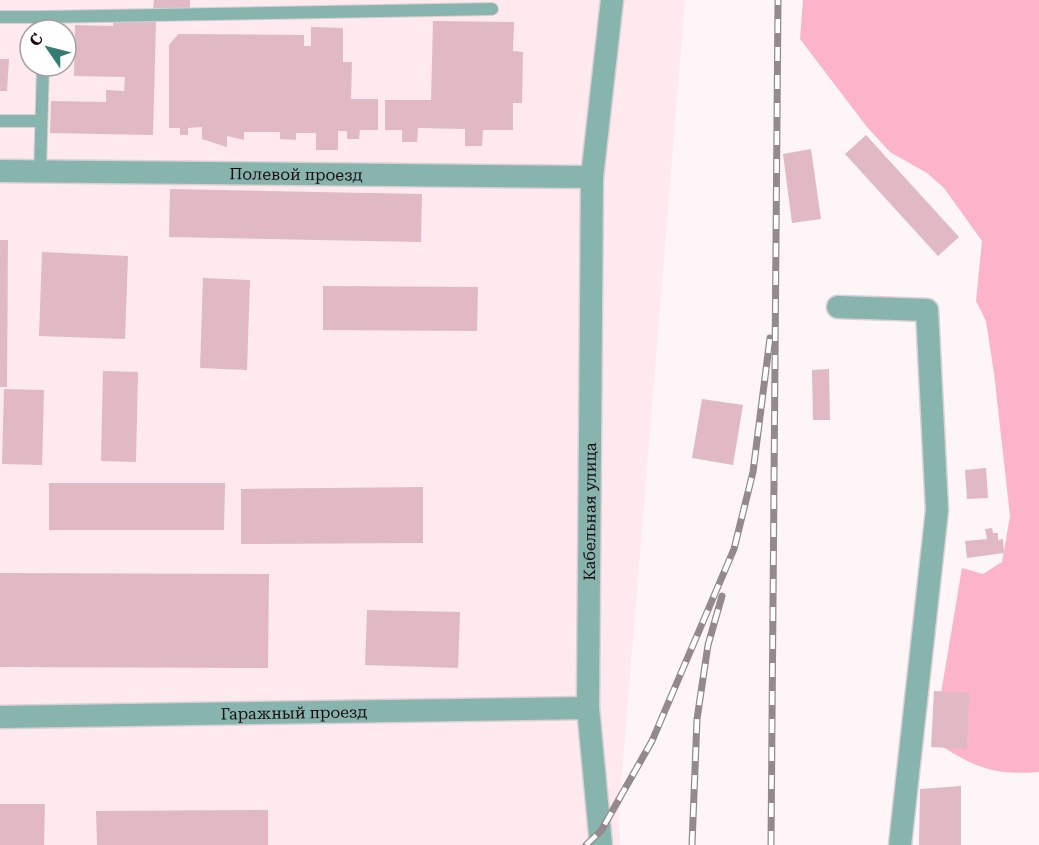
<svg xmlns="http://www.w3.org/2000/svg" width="1039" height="845" font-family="'Roboto Serif',serif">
	<rect width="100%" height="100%" fill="#fdf5f7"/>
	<!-- built -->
	<path fill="#fde9ee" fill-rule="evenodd" d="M0 0H685L619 811 620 845H0ZM30 30H66V66H30Z"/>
	<!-- green -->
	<path fill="#fbb4ca" d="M803 0H1039V772C991 776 973 766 933 741L962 568 983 574 1002 562 1010 516 994 373 986 321 976 301 982 241 944 188 927 173 890 152 867 127 800 39Z"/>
	<!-- building -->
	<g fill="#e0b9c5">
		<path d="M154 0H190V12L153 11Z"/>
		<path d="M113 19 156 20 153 135 50 133 51 101 106 102V90L124 91 125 77 74 76 75 25 113 26Z"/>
		<path d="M433 21 514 22 513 51 523 52 522 103H513V130H483L482 146H465V129L418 128 417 142H402V130H385V100H431Z"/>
		<path d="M311 27 343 28V62H352L351 99H378V130H360L359 139H347V131H338V150H316V133H296V140L280 139V132H244V140L227 136V147L202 139V127L188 128V135H180V128H169V45L178 34 304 35V46H311Z"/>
		<path d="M0 59H9L7 91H0Z"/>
		<path d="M866 135 959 237 938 256 845 154Z"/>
		<path d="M811 149 821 219 792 223 783 154Z"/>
		<path d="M170 189 422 194 421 242 169 237Z"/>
		<path d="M0 240H8L7 387H0Z"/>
		<path d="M42 252 128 256 125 339 39 336Z"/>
		<path d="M203 278 250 280 247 370 200 368Z"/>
		<path d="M323 286 478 287 477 331 323 330Z"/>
		<path d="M829 369 830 420H813L812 370Z"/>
		<path d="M103 371 138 372 136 462 101 461Z"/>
		<path d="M4 389 44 390 42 465 2 464Z"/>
		<path d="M702 399 743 405 733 465 692 458Z"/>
		<path d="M986 468 988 498 967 499 965 470Z"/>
		<path d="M49 483H225L224 530H49Z"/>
		<path d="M423 487V543L241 544V489Z"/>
		<path d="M992 528 993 533H998V540L1003 539 1004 553 967 558 965 541 987 539 985 529Z"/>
		<path d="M0 573 269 574 268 668 0 667Z"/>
		<path d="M367 610 460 612 458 668 365 665Z"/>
		<path d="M934 691 969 693 967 749 931 747Z"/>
		<path d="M961 786V845H919L920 789Z"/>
		<path d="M0 804H45L44 845H0Z"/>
		<path d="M268 810V845H97L96 811Z"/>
	</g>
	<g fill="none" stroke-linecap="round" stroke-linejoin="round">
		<!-- lane casing -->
		<g stroke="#d9d0d2" stroke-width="14">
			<g id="lane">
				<path d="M0 17H44"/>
				<path d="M44 30V17L492 9"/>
				<path d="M0 121H41"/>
				<path d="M40 172 43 66"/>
			</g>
		</g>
		<!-- street casing -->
		<g stroke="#d9d0d2" stroke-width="25">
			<g id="street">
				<path id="s1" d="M0 171 592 177"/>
				<path d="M838 307 927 310 937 510 900 845"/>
				<path id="s2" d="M0 717 588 708"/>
				<path id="s3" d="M601 845 588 708 592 177 612 0"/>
			</g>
		</g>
		<!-- lane -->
		<use href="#lane" stroke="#88b4ae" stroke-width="12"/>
		<!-- street -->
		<use href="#street" stroke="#88b4ae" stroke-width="22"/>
		<!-- rail casing -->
		<g stroke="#948a8d" stroke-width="7">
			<g id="rail">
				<path d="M586 845 601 831 652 741 734 549 753 472 770 338"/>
				<path d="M692 845 697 719 708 645 722 596"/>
				<path d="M771 845 778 0"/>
			</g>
		</g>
		<!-- rail -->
		<use href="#rail" stroke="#fff" stroke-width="4.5" stroke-dasharray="14" stroke-linecap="butt"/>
	</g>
	<g text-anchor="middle" stroke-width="4.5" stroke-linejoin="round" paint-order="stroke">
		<!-- street labels -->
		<g font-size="16" fill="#190c11" stroke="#fff">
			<text dy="6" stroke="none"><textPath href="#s1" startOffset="296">Полевой проезд</textPath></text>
			<text dy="6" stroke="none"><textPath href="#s3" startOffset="334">Кабельная улица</textPath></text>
			<text dy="6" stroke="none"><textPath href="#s2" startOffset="294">Гаражный проезд</textPath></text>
		</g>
	</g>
	<!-- north arrow -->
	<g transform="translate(48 48) rotate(305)"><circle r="28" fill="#ffffff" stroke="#a39ea0" stroke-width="1.5"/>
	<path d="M0-4.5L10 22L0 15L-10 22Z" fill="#347b72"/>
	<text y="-9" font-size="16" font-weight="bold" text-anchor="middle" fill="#190c11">С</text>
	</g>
</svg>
